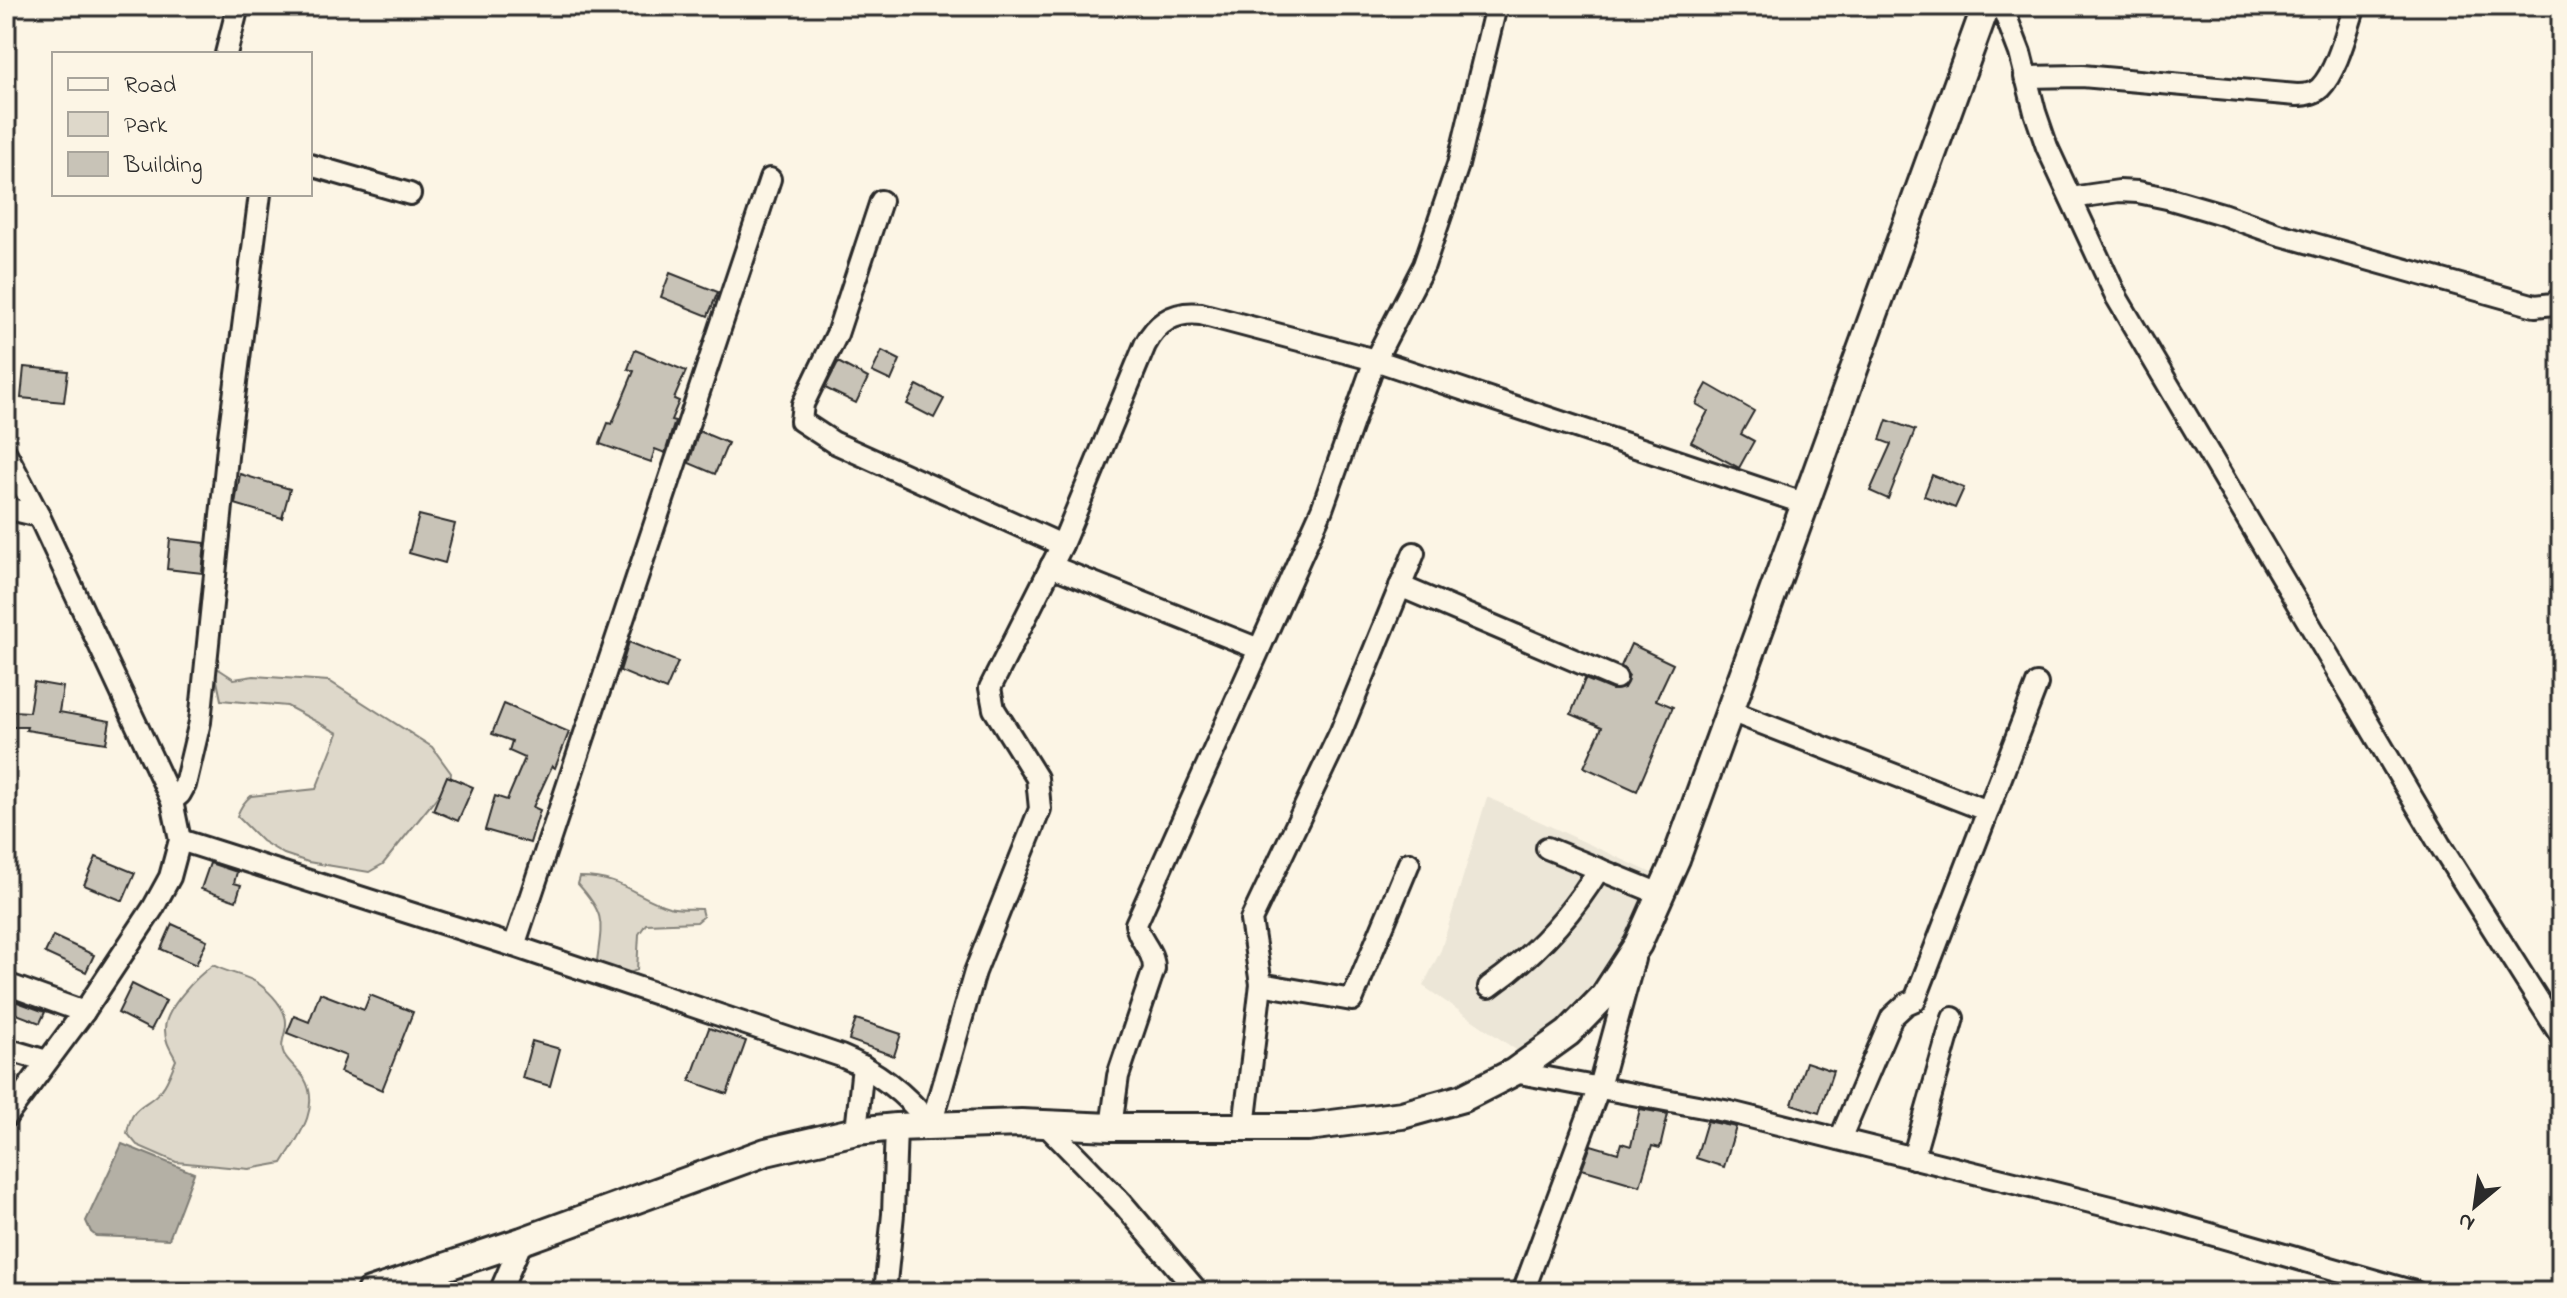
<svg xmlns="http://www.w3.org/2000/svg" width="2567" height="1298" font-family="'Indie Flower',sans-serif">
	<rect width="100%" height="100%" fill="#fcf5e5"/>
	<filter id="ink" filterUnits="userSpaceOnUse"><feTurbulence type="fractalNoise" baseFrequency=".0125" numOctaves="2"/><feDisplacementMap in="SourceGraphic" scale="16" xChannelSelector="R" yChannelSelector="G"/><feConvolveMatrix kernelMatrix="1 2 1 2 8 2 1 2 1" color-interpolation-filters="sRGB"/></filter>
	<g filter="url(#ink)">
		<!-- built -->
		<path fill="#ece6d7" d="M1487 797 1654 874 1621 942 1573 1011 1564 1023 1522 1054 1423 986 1441 950Z"/>
		<!-- green -->
		<g fill="#ded8ca" stroke="#84827a" stroke-width="2">
			<path d="M214 666 234 679 254 676 329 681 432 747 451 773 450 781 383 864 369 872 308 862 284 854 262 841 237 816C240 808 243 802 251 796L316 789 338 733 287 706 221 700Z"/>
			<path d="M580 877C622 877 634 896 669 907 679 910 691 908 701 909L703 917 697 922 646 924 639 934 637 970 625 975 597 961C602 922 606 915 578 884Z"/>
			<path d="M213 965C227 973 247 975 259 984 270 992 287 1009 286 1024 286 1034 279 1044 284 1054 289 1063 299 1070 304 1078 322 1108 297 1139 282 1163L249 1169 176 1162 137 1145 127 1133C133 1101 146 1109 162 1089 168 1082 172 1069 176 1060 171 1050 165 1042 165 1030 164 1010 197 976 213 965Z"/>
		</g>
		<!-- water -->
		<path fill="#b4b0a5" stroke="#7d7b74" stroke-width="2" d="M122 1144 194 1173 169 1239 96 1236 91 1232 86 1221Z"/>
		<!-- building -->
		<g fill="#c8c3b7" stroke="#2b2b2b" stroke-width="2">
			<path d="M670 273 718 292 708 316 661 297Z"/>
			<path d="M635 350 686 371 674 399 679 401 671 420 675 421 665 453 655 449 651 462 600 444 608 423 612 424 634 371 628 369Z"/>
			<path d="M882 351 900 360 891 381 872 372Z"/>
			<path d="M838 362 868 378 856 403 825 388Z"/>
			<path d="M24 367 68 371 64 402 21 398Z"/>
			<path d="M1707 384 1754 411 1741 434 1754 441 1739 468 1691 442 1708 411 1696 404Z"/>
			<path d="M917 385 944 399 934 418 907 404Z"/>
			<path d="M1887 420 1915 430 1888 499 1870 491 1891 444 1880 440Z"/>
			<path d="M699 431 728 443 715 474 689 463Z"/>
			<path d="M240 474 290 489 282 518 235 504Z"/>
			<path d="M1932 475 1964 488 1955 508 1924 496Z"/>
			<path d="M419 515 455 524 445 563 409 553Z"/>
			<path d="M170 539 205 543 202 573 167 569Z"/>
			<path d="M629 642 678 662 666 690 620 671Z"/>
			<path d="M1631 644 1673 664 1656 700 1673 707 1637 791 1584 767 1602 727 1571 714 1585 679 1612 690 1624 688 1629 676 1621 666Z"/>
			<path d="M34 682 63 687 59 712 110 721 106 743 26 730 27 727H12L13 711 29 712Z"/>
			<path d="M504 704 569 732 555 768 552 766 533 807 540 810 530 843 485 830 495 796 507 800 525 758 509 751 512 741 492 734Z"/>
			<path d="M447 776 473 787 458 821 433 810Z"/>
			<path d="M96 857 135 873 123 901 84 885Z"/>
			<path d="M210 863 237 872 234 883 241 885 236 901 201 889Z"/>
			<path d="M172 924 207 940 196 965 161 949Z"/>
			<path d="M53 936 94 955 86 972 45 953Z"/>
			<path d="M132 984 166 1001 151 1030 118 1013Z"/>
			<path d="M320 993 364 1010 370 995 413 1012 382 1090 340 1072 346 1056 287 1033 294 1016 309 1022Z"/>
			<path d="M9 999 45 1012 40 1023 6 1010Z"/>
			<path d="M856 1019 901 1034 894 1056 849 1040Z"/>
			<path d="M709 1028 746 1041 727 1094 690 1081Z"/>
			<path d="M532 1041 560 1049 550 1086 522 1078Z"/>
			<path d="M1806 1062 1833 1071 1819 1113 1792 1104Z"/>
			<path d="M1640 1109 1668 1114 1660 1148 1652 1146 1640 1186 1582 1169 1591 1145 1618 1153 1621 1143 1631 1146Z"/>
			<path d="M1707 1121 1736 1127 1724 1167 1696 1158Z"/>
		</g>
		<g fill="none" stroke-linecap="round" stroke-linejoin="round">
			<!-- minor casing -->
			<g stroke="#2b2b2b" stroke-width="26">
				<g id="minor">
					<path d="M2002 6 2020 53 2035 112 2047 147 2117 298 2440 845 2561 1036"/>
					<path d="M226 54 238 6"/>
					<path d="M2025 77 2082 76 2297 95C2306 95 2314 94 2320 88 2337 71 2347 29 2355 6"/>
					<path d="M310 165 410 194"/>
					<path d="M2071 198 2119 191 2138 192 2167 198 2222 214 2278 234 2535 306 2554 304 2561 297"/>
					<path d="M881 201 837 334 803 404 801 421 833 442 1062 545"/>
					<path d="M6 453 39 516 172 801 180 840 170 877 153 908 84 1012 6 1117"/>
					<path d="M6 508 39 516"/>
					<path d="M1051 566 1259 649"/>
					<path d="M1400 586 1616 678"/>
					<path d="M1730 711 1988 811"/>
					<path d="M172 801 180 794 185 785 200 722 229 437 260 194"/>
					<path d="M180 840 514 946 841 1056C878 1071 906 1094 931 1125"/>
					<path d="M1547 848 1660 894"/>
					<path d="M514 946 770 179"/>
					<path d="M6 984 84 1012"/>
					<path d="M1261 984 1352 1000 1409 863"/>
					<path d="M1489 987C1535 955 1570 917 1599 869"/>
					<path d="M6 1049 47 1061"/>
					<path d="M1514 1072 1730 1112 2147 1216 2415 1292"/>
					<path d="M1045 1124 1122 1203 1198 1292"/>
					<path d="M931 1125 975 972 1040 809 1037 778 994 709 990 688 1062 545 1145 345C1157 322 1175 311 1201 314L1375 360 1806 504"/>
					<path d="M1111 1127 1118 1076 1154 969C1154 950 1139 942 1136 924L1322 509 1375 360 1424 265 1458 165 1496 6"/>
					<path d="M1244 1127 1261 984 1251 920 1341 731 1414 553"/>
					<path d="M856 1131 863 1066"/>
					<path d="M1840 1139 1892 1017 1906 1004 1915 1000 2037 684"/>
					<path d="M1913 1158 1953 1018"/>
					<path d="M500 1292 522 1241"/>
					<path d="M885 1292 893 1214 896 1127"/>
					<path d="M1523 1292 1599 1087 1634 959"/>
				</g>
			</g>
			<!-- major casing -->
			<g stroke="#2b2b2b" stroke-width="32">
				<path id="major" d="M370 1292 522 1241 766 1152 856 1131 896 1127 1021 1123 1111 1127H1308L1402 1115 1463 1098 1514 1072 1568 1033 1604 996 1638 944 1676 859 1986 6"/>
			</g>
			<!-- minor -->
			<use href="#minor" stroke="#fcf5e5" stroke-width="20"/>
			<!-- major -->
			<use href="#major" stroke="#fcf5e5" stroke-width="26"/>
		</g>
	</g>
	<!-- margin -->
	<rect width="2567" height="1298" fill="none" stroke="#fcf5e5" stroke-width="32"/>
	<rect x="16" y="16" width="2535" height="1266" fill="none" stroke="#2b2b2b" stroke-width="3" filter="url(#ink)"/>
	<!-- legend -->
	<rect x="52" y="52" width="260" height="144" fill="#fcf5e5" stroke="#a8a49b" stroke-width="2"/>
	<rect x="68" y="78" width="40" height="12" fill="#fcf5e5" stroke="#a8a49b" stroke-width="2"/>
	<text x="124" y="92" font-size="24" fill="#2b2b2b">Road</text>
	<rect x="68" y="112" width="40" height="24" fill="#ded8ca" stroke="#a8a49b" stroke-width="2"/>
	<text x="124" y="132" font-size="24" fill="#2b2b2b">Park</text>
	<rect x="68" y="152" width="40" height="24" fill="#c8c3b7" stroke="#a8a49b" stroke-width="2"/>
	<text x="124" y="172" font-size="24" fill="#2b2b2b">Building</text>
	<!-- north arrow -->
	<g transform="translate(2475 1206) rotate(209)" stroke="#fcf5e5" stroke-width="6" paint-order="stroke">
	<path d="M0-6L14 30L0 20L-14 30Z" fill="#2b2b2b"/>
	<text y="-12" font-size="22" font-weight="bold" text-anchor="middle" fill="#2b2b2b">N</text>
	</g>
</svg>
